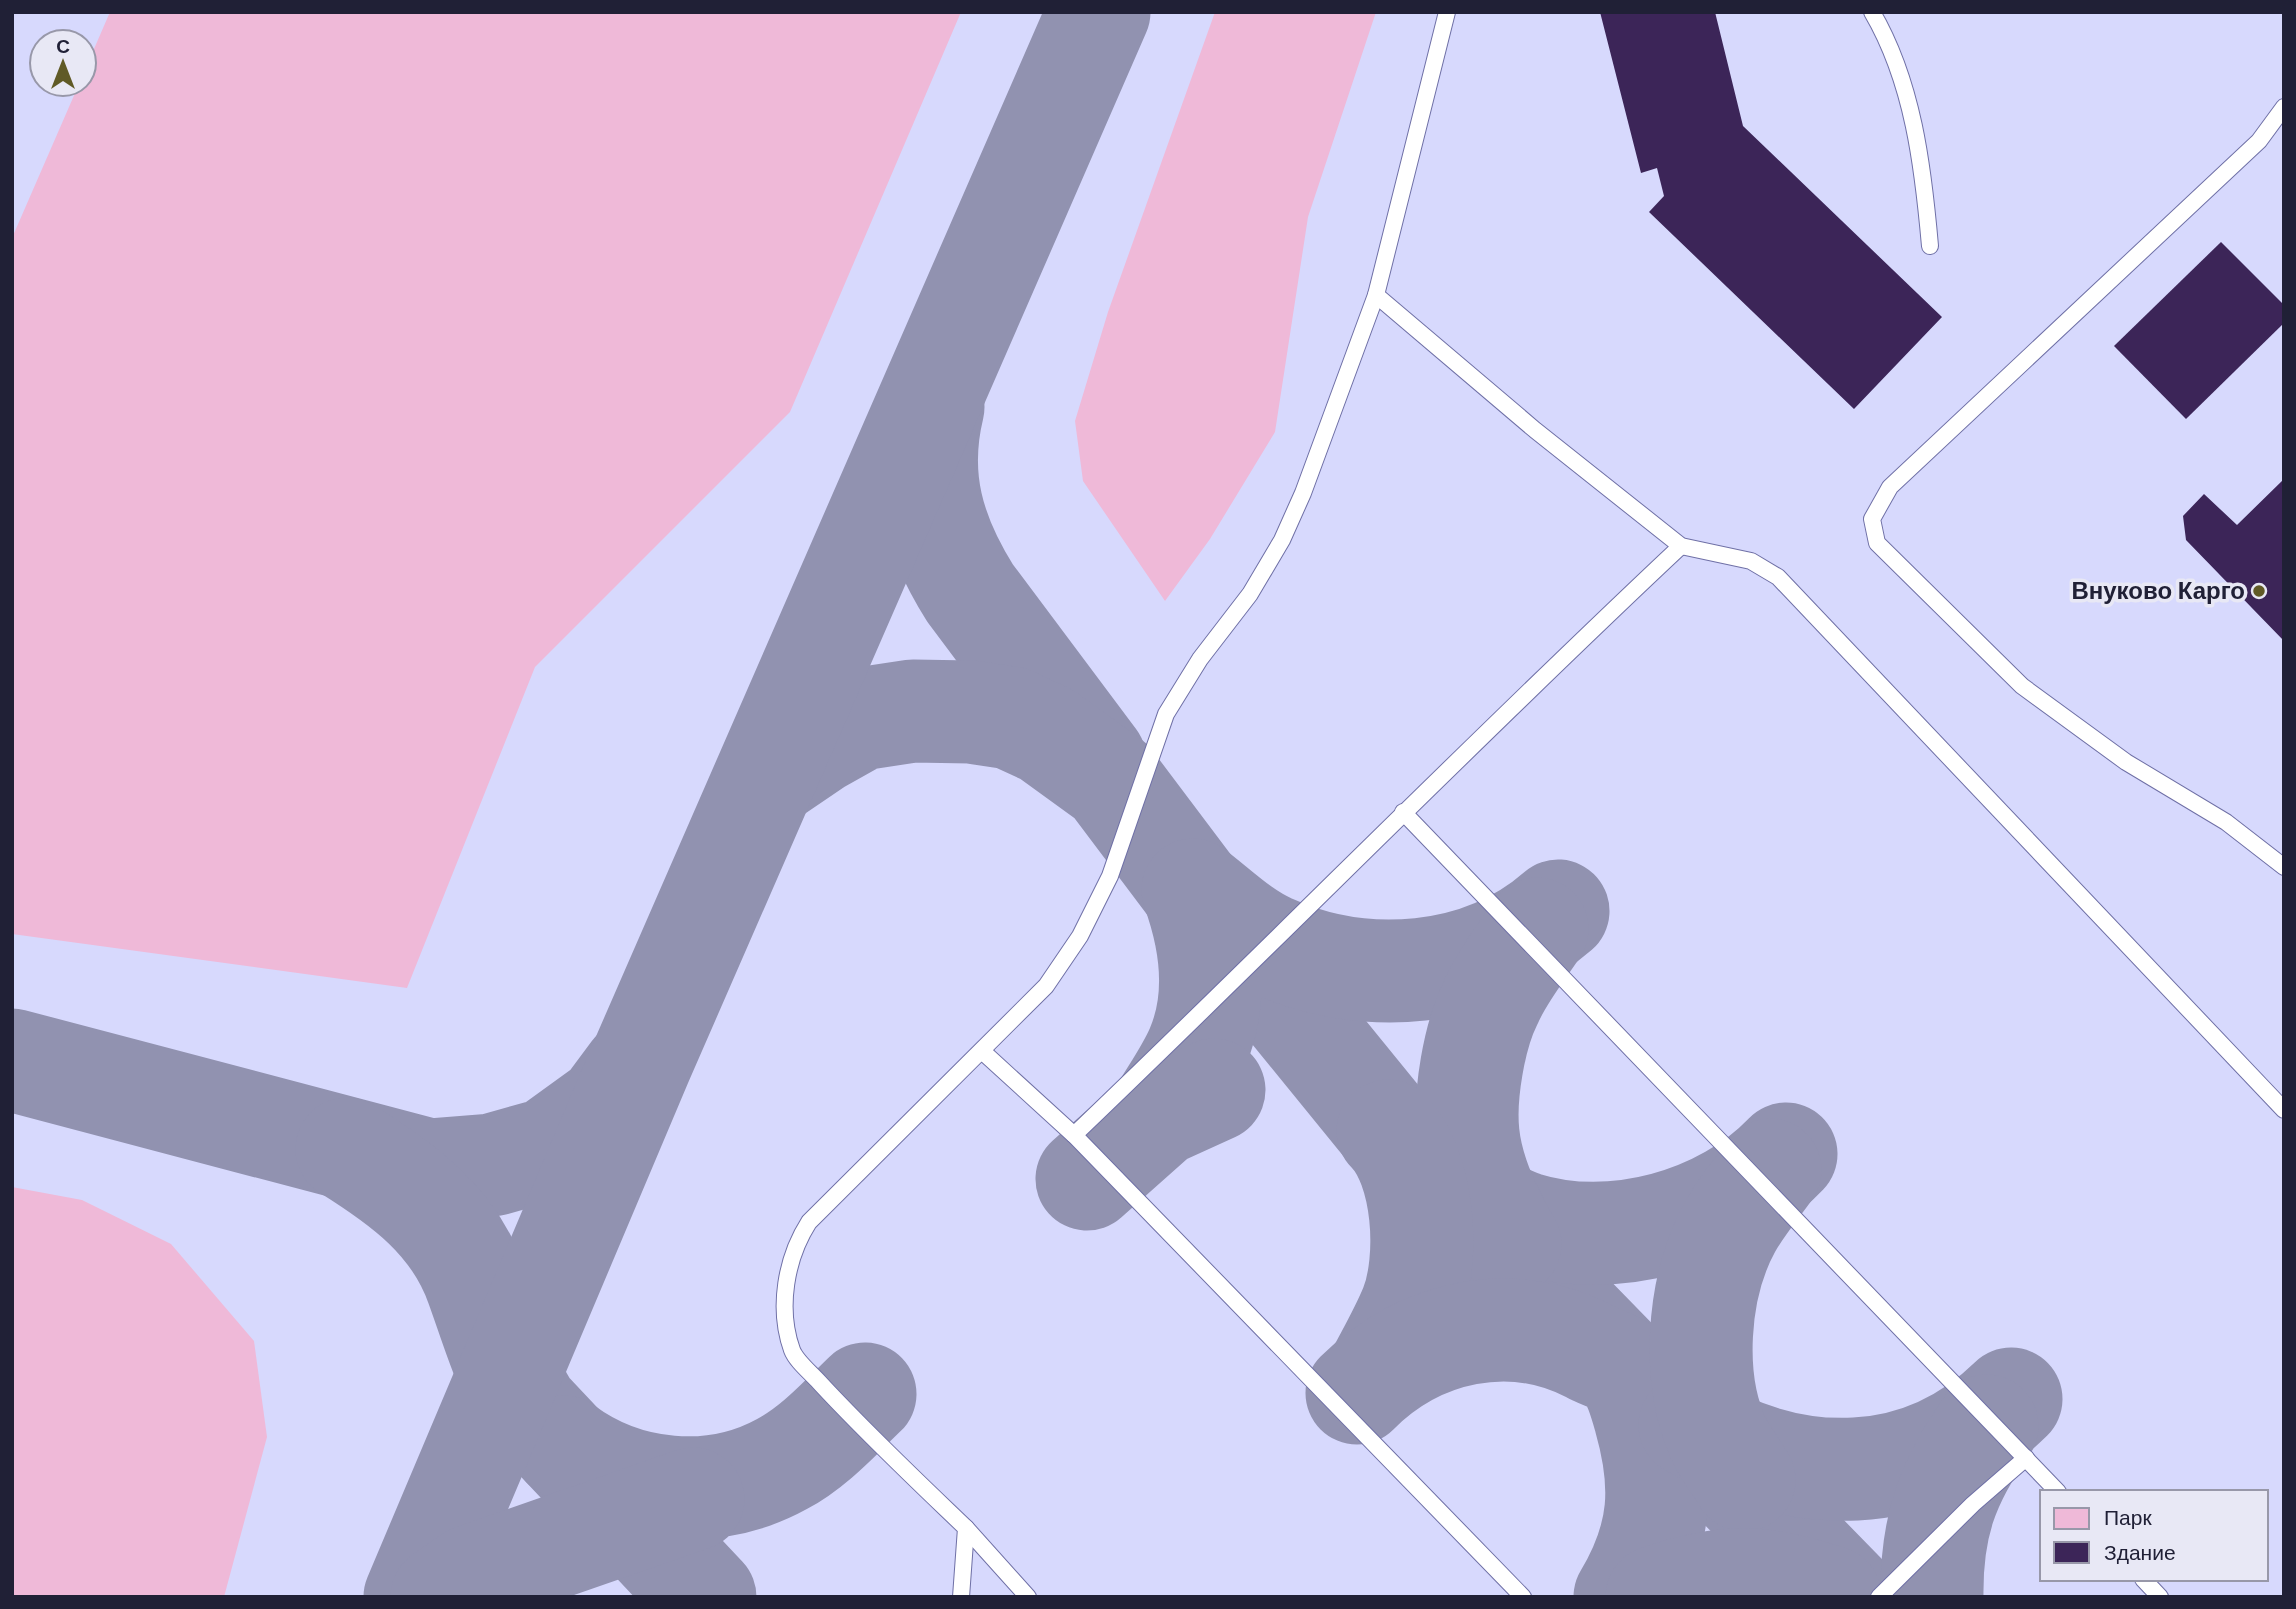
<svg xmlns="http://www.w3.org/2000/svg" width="2296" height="1609" font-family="'DM Sans',sans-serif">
	<rect width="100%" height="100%" fill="#d7d9fd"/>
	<!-- green -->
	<g fill="#efb9d8">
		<path d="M110 12H961L790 412 535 667 407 988 12 934V238L79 84H84V72Z"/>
		<path d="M1215 12H1376L1308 217 1275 432 1210 539 1165 601 1083 481 1075 421 1108 312Z"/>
		<path d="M12 1187 82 1200 171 1244 254 1341 267 1437 224 1597H12Z"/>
	</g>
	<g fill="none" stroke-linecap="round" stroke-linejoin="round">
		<!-- taxiway -->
		<g stroke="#9192b0" stroke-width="103">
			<path d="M933 407C916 477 933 534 970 593L1095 760"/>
			<path d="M766 778 819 742 860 719 913 711 971 712 1011 718 1046 734 1111 781 1193 890 1395 1138 1525 1267 1847 1597"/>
			<path d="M12 1060 429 1170 492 1165 549 1149 607 1107 633 1072"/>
			<path d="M1159 1115C1171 1094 1187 1072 1197 1049 1219 998 1211 940 1193 890 1218 909 1243 934 1272 946 1364 987 1480 979 1558 911"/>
			<path d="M347 1149C403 1184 454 1221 477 1286 493 1330 503 1368 528 1409L705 1597"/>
			<path d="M1087 1179 1159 1115 1214 1090"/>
			<path d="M1457 1189C1478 1201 1501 1215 1524 1223 1612 1251 1723 1220 1786 1154"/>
			<path d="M1510 1244C1491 1212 1472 1173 1468 1134 1464 1096 1474 1036 1491 1002 1503 975 1521 953 1537 929"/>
			<path d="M1379 1371C1390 1350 1402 1329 1411 1307 1430 1260 1425 1168 1388 1131"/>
			<path d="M1357 1393C1419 1331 1511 1310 1591 1352 1600 1357 1617 1362 1624 1369 1634 1379 1641 1404 1645 1418 1664 1485 1662 1535 1625 1597"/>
			<path d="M1690 1425C1796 1487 1919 1489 2011 1399"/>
			<path d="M564 1447C626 1493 713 1502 782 1464 814 1447 839 1419 865 1394"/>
			<path d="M1744 1480C1737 1468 1728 1456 1721 1444 1690 1381 1697 1287 1730 1227 1741 1207 1757 1188 1770 1170"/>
			<path d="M415 1597 641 1062 1099 12"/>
			<path d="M442 1597 472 1576 693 1499"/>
			<path d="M1657 1597C1726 1573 1761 1575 1830 1597"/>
			<path d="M1932 1597C1931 1527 1947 1482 1987 1426"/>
		</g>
	</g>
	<!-- building -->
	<g fill="#3c2558">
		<path d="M1600 12H1715L1743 126 1942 317 1854 409 1649 212 1664 196 1657 168 1641 173Z"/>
		<path d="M2221 242 2284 305V323L2186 419 2114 346Z"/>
		<path d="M2284 479V641L2186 540 2183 516 2204 494 2237 525Z"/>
	</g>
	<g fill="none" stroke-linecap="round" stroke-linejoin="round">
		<!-- service casing -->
		<g stroke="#6f70a6" stroke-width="18">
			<g id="service">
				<path d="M1872 12C1913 82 1923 166 1930 246"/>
				<path d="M2284 107 2259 141 1890 487 1872 519 1877 543 2022 686 2126 762 2226 822 2284 867"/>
				<path d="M1376 295 1535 430 1681 546 1751 561 1778 577 2284 1110"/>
				<path d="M1403 812 2058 1492"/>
				<path d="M982 1051 1074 1135 1523 1597"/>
				<path d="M1074 1135C1278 940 1475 739 1681 546"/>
				<path d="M966 1528 1028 1597"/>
				<path d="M2143 1579 2160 1597"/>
				<path d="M961 1597 966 1528C916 1480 866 1433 819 1382 811 1373 796 1361 792 1350 777 1308 786 1258 809 1222L1046 986 1080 936 1110 876 1166 714 1200 659 1250 594 1282 540 1303 493 1376 295 1447 12"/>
				<path d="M1879 1597 1973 1504 2026 1458"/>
			</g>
		</g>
		<!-- service -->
		<use href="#service" stroke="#fff" stroke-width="16"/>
	</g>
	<!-- markers -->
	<circle fill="#605a26" stroke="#e8e8f5" stroke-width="2.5" cx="2259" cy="591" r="7"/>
	<g text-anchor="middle" stroke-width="7" stroke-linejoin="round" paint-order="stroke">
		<!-- poi labels -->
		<g font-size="24" font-weight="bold" fill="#202036" stroke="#e8e8f5" text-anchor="end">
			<text x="2245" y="599">Внуково Карго</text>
		</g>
	</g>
	<!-- border -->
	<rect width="2296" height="1609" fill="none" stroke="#202036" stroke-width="28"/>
	<!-- legend -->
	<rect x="2040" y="1490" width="228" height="91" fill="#e8e8f5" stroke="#9898a9" stroke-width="2"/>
	<rect x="2054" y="1508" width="35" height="21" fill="#efb9d8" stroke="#9898a9" stroke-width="2"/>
	<text x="2104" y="1525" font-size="21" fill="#202036">Парк</text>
	<rect x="2054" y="1542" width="35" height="21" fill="#3c2558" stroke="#9898a9" stroke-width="2"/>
	<text x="2104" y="1560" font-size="21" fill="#202036">Здание</text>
	<!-- north arrow -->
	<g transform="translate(63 63)"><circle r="33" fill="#e8e8f5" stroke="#9898a9" stroke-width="2"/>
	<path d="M0-5L12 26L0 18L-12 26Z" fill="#605a26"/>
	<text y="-10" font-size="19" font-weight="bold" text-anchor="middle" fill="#202036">С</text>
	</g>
</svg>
